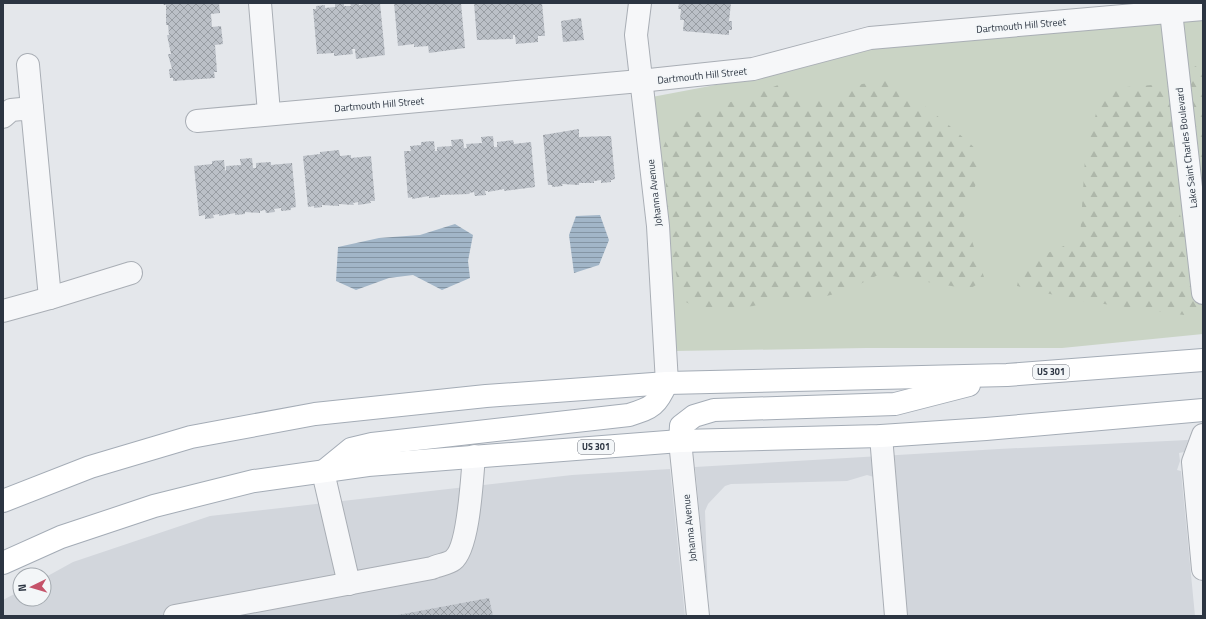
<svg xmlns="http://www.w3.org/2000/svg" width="1206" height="619" font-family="'Titillium Web',sans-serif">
	<defs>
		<pattern id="forest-firs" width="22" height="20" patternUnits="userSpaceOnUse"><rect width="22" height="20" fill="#cad4c5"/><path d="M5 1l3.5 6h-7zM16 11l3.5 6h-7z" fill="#aeb7aa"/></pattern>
		<pattern id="water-rules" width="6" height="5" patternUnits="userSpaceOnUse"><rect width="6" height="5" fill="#a2b6c8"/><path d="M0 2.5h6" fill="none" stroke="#8495a4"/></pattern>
		<pattern id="building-cross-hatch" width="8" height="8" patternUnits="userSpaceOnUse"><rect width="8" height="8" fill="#bbc0c7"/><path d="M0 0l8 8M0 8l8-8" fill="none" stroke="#989da3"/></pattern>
	</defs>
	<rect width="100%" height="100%" fill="#e4e7eb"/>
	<!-- built -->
	<g fill="#d2d6dc">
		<path d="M1188 440 1184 452 1179 453 1180 461 1177 470 1181 471 1195 616H888L874 477 867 475 847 481 731 484 725 486 708 504 705 511 708 597 695 467 999 449Z"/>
		<path d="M670 469 685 616H3V600L20 591V599H44V578L73 562 210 516 572 475Z"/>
	</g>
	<!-- green -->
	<path fill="#cad4c5" d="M1203 14V334L1062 348H866L674 351 652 97 794 70 914 38Z"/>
	<!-- forest -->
	<g fill="url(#forest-firs)">
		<path d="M1203 62V160L1176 198 1183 227 1203 232V304L1184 315 1075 300 1017 286 1022 264 1080 239 1085 158 1102 89 1164 84Z"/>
		<path d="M892 80C922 104 952 126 980 153L977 181 964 217 985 280 969 289 880 274 846 291 807 301 789 297 753 306 705 312 682 300 665 224 666 184 662 150 672 127 698 112 753 95 778 85 805 100 827 101 862 84Z"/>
	</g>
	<!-- water -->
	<g fill="url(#water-rules)">
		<path d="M600 215 609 240 599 265 574 273 569 235 576 216Z"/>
		<path d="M455 224 473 235 468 261 470 278 442 290 413 275 389 278 356 290 336 281 338 247 379 238 420 235Z"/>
	</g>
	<!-- building -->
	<g fill="url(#building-cross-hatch)">
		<path d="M163 3H219L220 13 211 14 212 27 221 26 223 44 215 45 217 72H214L215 78 173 81V78H170L169 69H172L168 54H171L167 35H169L168 25H166V5H164Z"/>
		<path d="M350 3H359V5L366 4V3H380L385 55 356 59 355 49H352L353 54 334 56V53L317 54 313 9H316V6L325 5V8L335 7V4H344V6H351Z"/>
		<path d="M394 3H461L465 48 429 53 428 46 414 47V44L398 46Z"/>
		<path d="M474 3H542L545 36H538V42L516 44 515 35H513V39L477 40Z"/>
		<path d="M679 3H731L729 21H732V30H729V35L683 31 684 20H680L681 9H678Z"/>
		<path d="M581 18 584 40 563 42 561 21Z"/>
		<path d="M579 129V137L611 136 615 179 611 180V182L601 183V180L594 181V183H579V185L562 184 563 186 552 187V185H548L543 135Z"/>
		<path d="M493 136 494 147H497V142L513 140 514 144 531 142 535 187 504 191V189L488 192V191H485L486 195 475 196 474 192 469 193 470 194 440 195V197L429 198V196L412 199V197L408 198 404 151H411L410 146 421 145V142L434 141 435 151H437V147L452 146 451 140 463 139 464 148H467L466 144 482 143 481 137Z"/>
		<path d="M339 150 340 156 351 155V158L371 156 375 201H370L371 203 358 205V202L353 203 354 205 339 204V206L322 205V207L314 208V206L308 207 303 156 320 154V152Z"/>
		<path d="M252 158 253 168H256V163L271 162V165L292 163 296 207 291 208V210L281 211V208L274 209 275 212 266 213 265 210 260 211V213L245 212V214L235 215V213L219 216V214L213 215 214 218 205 219V215L199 216 194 166 212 164V161L224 160 225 171 226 170V166L241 165 240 159Z"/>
		<path d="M489 598 493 616H398V615Z"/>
	</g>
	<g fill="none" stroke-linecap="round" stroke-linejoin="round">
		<!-- minor casing -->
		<g stroke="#a9aeb5" stroke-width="24">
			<g id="minor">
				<path d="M260 3 269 113"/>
				<path d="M640 3 636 35 658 226 667 383"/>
				<path d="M1170 3 1203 293"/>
				<path d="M28 65 32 108"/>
				<path d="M3 117 11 110 32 108 50 298 3 311"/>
				<path d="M197 121 640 81 753 69 870 38 1203 9"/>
				<path d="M50 298 131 273"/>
				<path d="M1203 435 1193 462 1203 569"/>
				<path d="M881 436 896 616"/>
				<path d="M680 441 698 616"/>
				<path d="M323 472 349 584"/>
				<path d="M175 616 432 568C438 565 448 564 453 560 469 548 472 477 474 456"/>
			</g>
		</g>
		<!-- major casing -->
		<g stroke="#a4acb6" stroke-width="24">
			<g id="major">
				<path d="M680 441 681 426 694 416 714 410 895 404 969 385"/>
				<path d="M324 471 351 449 372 444 629 415C654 407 655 406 667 383"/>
				<path d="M3 501 90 467 191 437 315 414 486 396 667 383 1007 375 1203 360"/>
				<path d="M3 563 61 537 154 506 254 481 368 465 680 441 881 436 986 429 1203 410"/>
			</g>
		</g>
		<!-- minor -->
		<use href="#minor" stroke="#f6f7f9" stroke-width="22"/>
		<!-- major -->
		<use href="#major" stroke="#fff" stroke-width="22"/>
	</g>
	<g text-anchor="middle" stroke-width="3.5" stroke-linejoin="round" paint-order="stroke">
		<!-- shield labels -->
		<g fill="#f3f6f8" stroke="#686f79" stroke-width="1">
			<rect x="1033" y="365" width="36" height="14" rx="3"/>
			<rect x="578" y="440" width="36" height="14" rx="3"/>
		</g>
		<g font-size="9" font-weight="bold" fill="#2c3542">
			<text x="1051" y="375">US 301</text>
			<text x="596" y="450">US 301</text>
		</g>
		<!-- street labels -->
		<g font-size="10" fill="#2c3542" stroke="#f3f6f8">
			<text transform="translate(1021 25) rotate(-5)" y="4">Dartmouth Hill Street</text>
			<text transform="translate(702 75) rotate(-6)" y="4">Dartmouth Hill Street</text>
			<text transform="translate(379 104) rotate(-5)" y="4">Dartmouth Hill Street</text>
			<text transform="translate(1186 148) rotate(-97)" y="4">Lake Saint Charles Boulevard</text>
			<text transform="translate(654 193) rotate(-97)" y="4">Johanna Avenue</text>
			<text transform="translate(689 528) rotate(-96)" y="4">Johanna Avenue</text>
		</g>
	</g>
	<!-- border -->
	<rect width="1206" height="619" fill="none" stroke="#2c3542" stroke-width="8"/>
	<!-- north arrow -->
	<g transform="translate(32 587) rotate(265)"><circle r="19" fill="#f3f6f8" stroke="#a3a9af"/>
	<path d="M0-3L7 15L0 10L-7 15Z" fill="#c5536a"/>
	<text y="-6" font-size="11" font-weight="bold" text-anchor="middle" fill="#2c3542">N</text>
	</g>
</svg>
